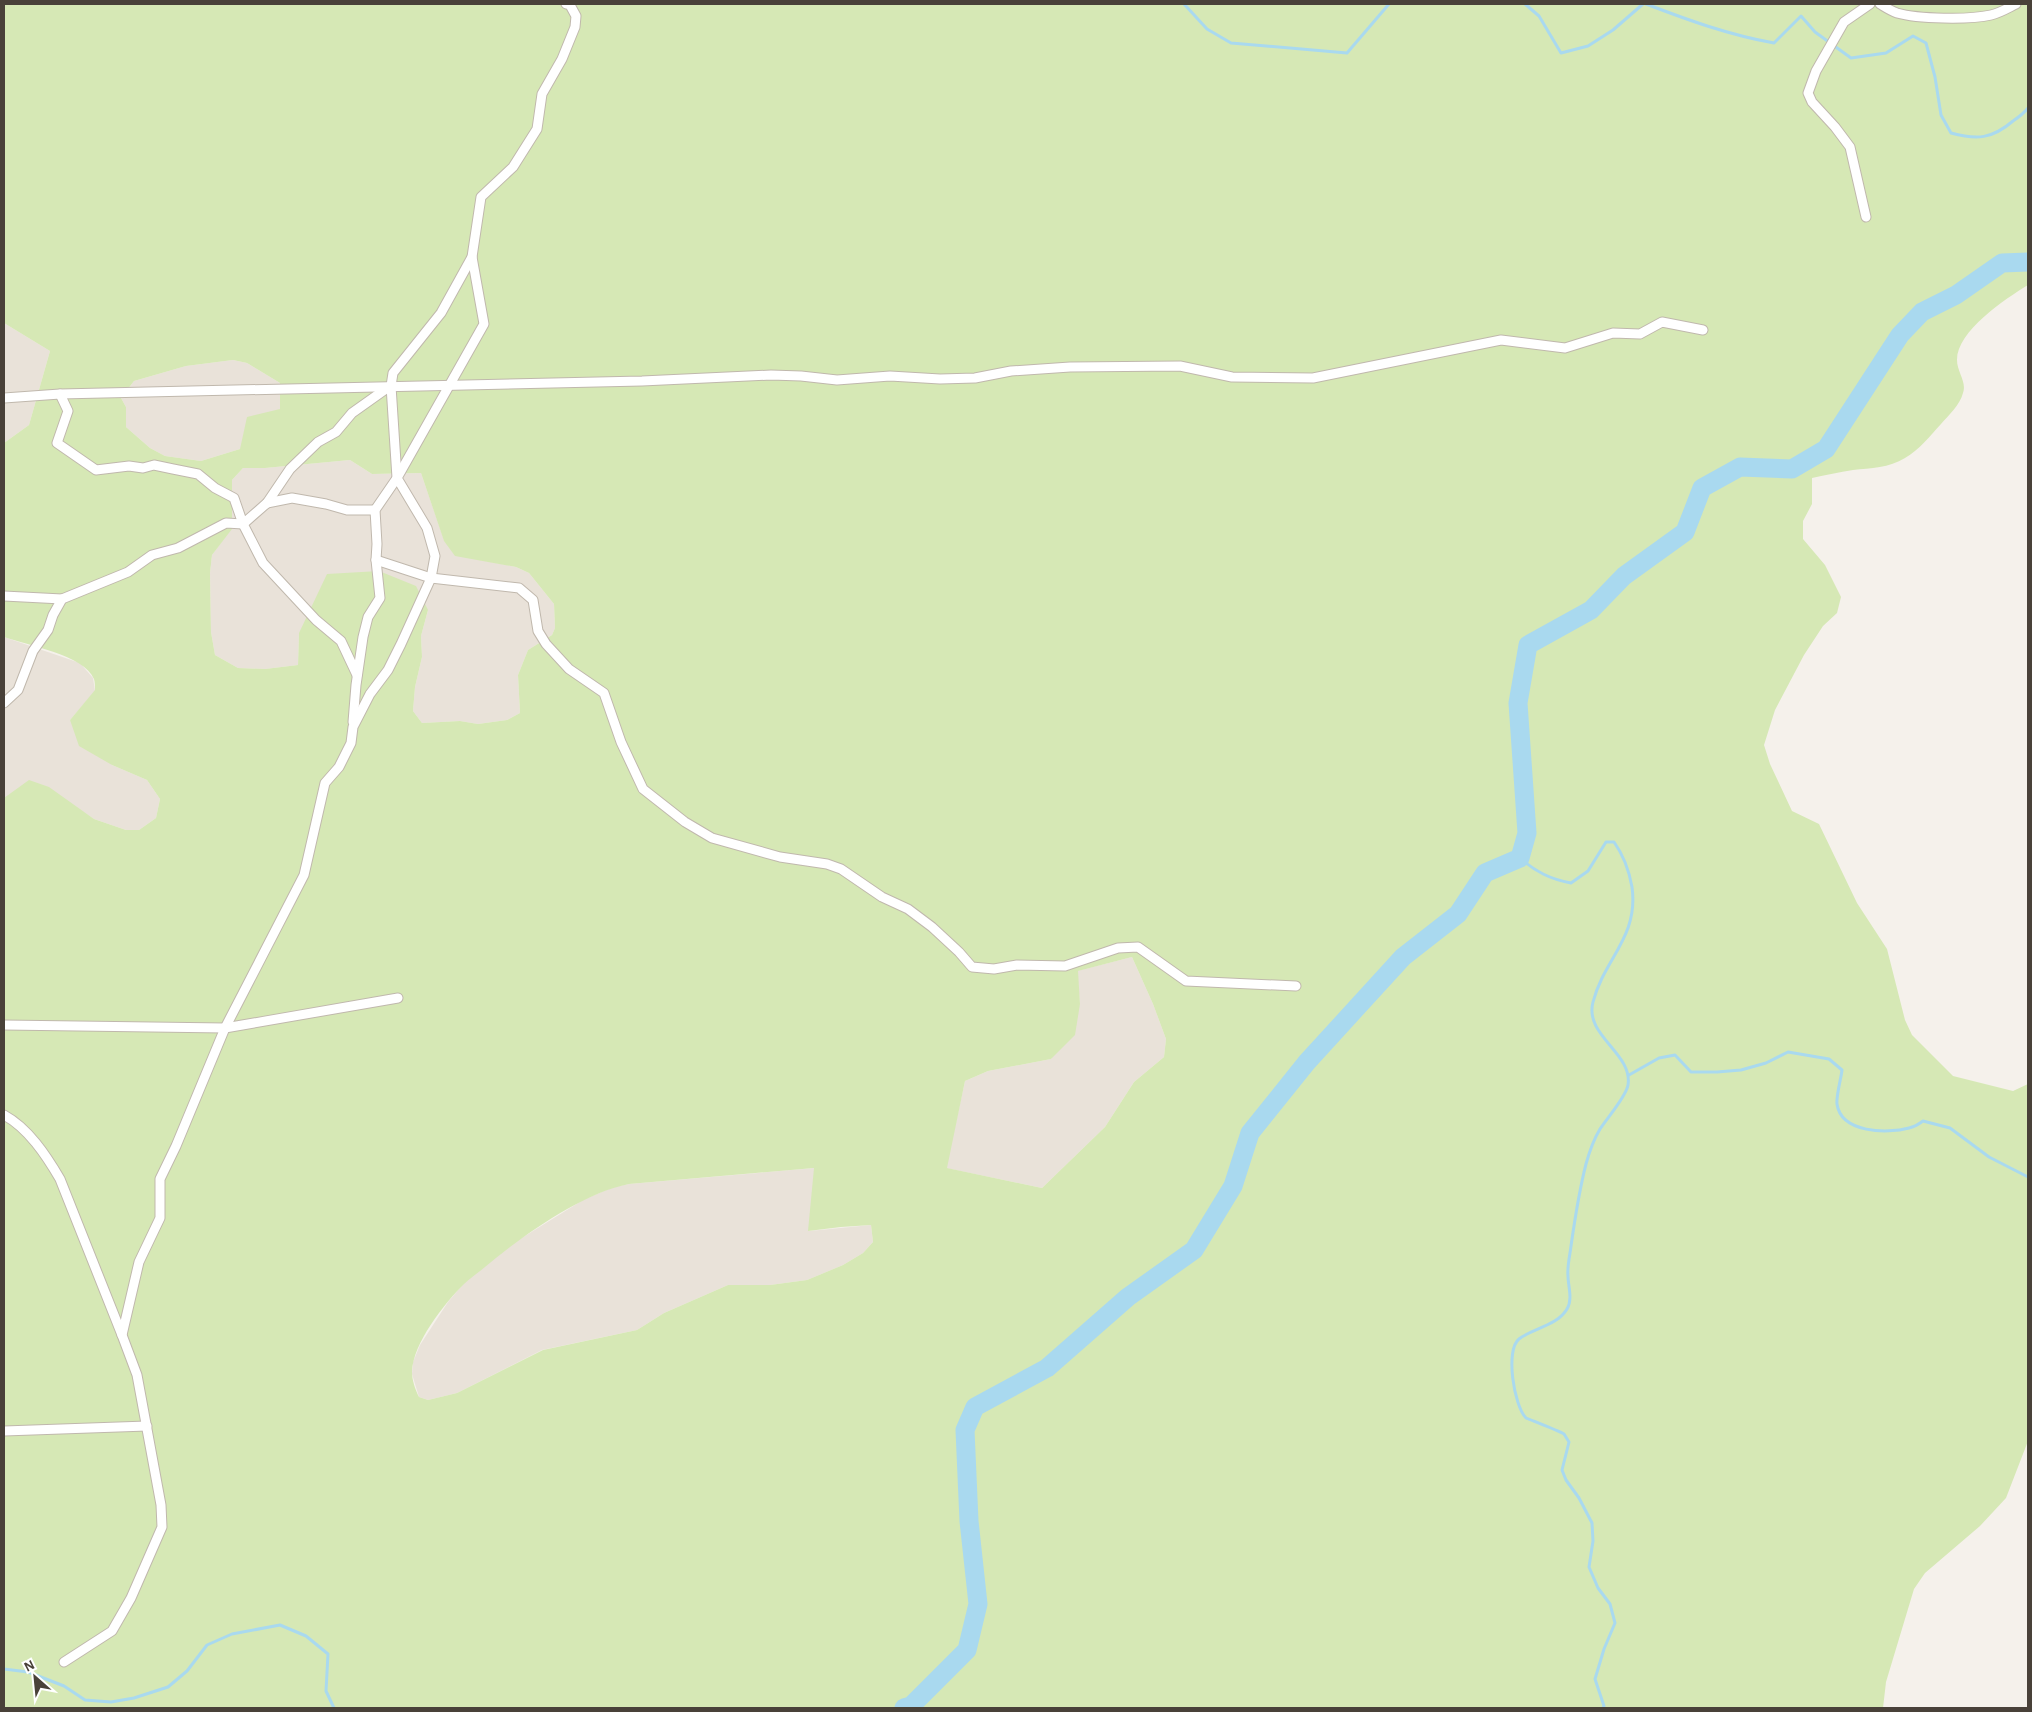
<svg xmlns="http://www.w3.org/2000/svg" width="2032" height="1712" font-family="'Alegreya Sans',sans-serif">
	<rect width="100%" height="100%" fill="#f5f1eb"/>
	<!-- residential -->
	<g fill="#e9e2d9">
		<path d="M4 323 50 351 29 425 4 443Z"/>
		<path d="M233 360 247 363 280 383V409L240 449 201 461 165 456 150 448 126 427V407L121 398 134 381 186 366Z"/>
		<path d="M350 460 372 474 421 473 444 540 455 555 516 567 529 573 554 604 555 628 552 635 528 650 518 675 520 713 507 720 478 724 460 721 422 723 413 711 415 687 422 657 421 636 428 610 299 633 298 665 265 669 238 668 215 655 211 632 210 573 212 555 231 529 232 480 243 468H265Z"/>
		<path d="M4 637 80 663 93 678 95 691 70 720 112 765 147 780 160 799 156 818 139 830H126L94 819 71 804 4 798Z"/>
		<path d="M1132 957 1153 1004 1166 1039 1164 1057 1134 1082 1105 1127 1042 1188 946 1168 965 1081 988 1071 1051 1059 1080 1004 1077 971Z"/>
		<path d="M815 1168 809 1231 871 1225 873 1242 863 1253 843 1265 807 1280 770 1285H728L664 1313 637 1330 542 1350 457 1393 428 1400 419 1397 412 1374 413 1362 420 1345 448 1302 465 1282 512 1244 583 1200 613 1187 629 1184Z"/>
	</g>
	<!-- grass -->
	<path fill="#d6e8b5" fill-rule="evenodd" d="M4 4H2028V285C2005 299 1957 331 1957 360 1957 372 1967 382 1963 393 1960 405 1948 416 1941 424 1930 436 1919 450 1905 458 1889 468 1871 468 1853 470 1839 472 1826 475 1812 478V504L1803 521V539L1825 565 1841 597 1837 613 1823 626 1804 655 1775 710 1764 745 1770 764 1792 811 1819 824 1857 903 1887 949 1905 1020 1912 1035 1953 1076 2013 1091 2028 1084V1441L2006 1498 1980 1526 1925 1573 1914 1589 1886 1682 1883 1708H4V798L29 780 49 787 94 819 126 830H139L156 818 160 799 147 780 112 765 79 746 70 720 95 690C95 687 95 682 94 679 85 655 26 645 4 637V443L29 425 50 351 4 323ZM233 360 247 363 280 383V409L247 417 240 449 201 461 165 456 150 448 126 427V407L121 398 134 381 186 366ZM350 460 372 474 421 473 444 541 455 556 516 567 529 573 554 604 555 628 552 635 528 650 518 675 520 713 507 720 478 724 460 721 422 723 413 711 415 687 422 657 421 636 428 610 416 586 379 571 327 574 299 633 298 665 265 669 238 668 215 655 211 632 210 573 212 555 232 529V480L243 468H265ZM1132 957 1153 1004 1166 1039 1164 1057 1134 1082 1105 1127 1042 1188 947 1168 965 1081 988 1071 1051 1059 1075 1035 1080 1004 1078 971ZM814 1168 808 1231 841 1227 871 1225 873 1242 863 1253 843 1265 807 1280 770 1285H728L664 1313 637 1330 543 1350 457 1393 428 1400 419 1397C415 1389 412 1380 412 1372 413 1343 444 1304 464 1284 470 1278 478 1273 485 1267 522 1236 582 1193 629 1184Z"/>
	<g fill="none" stroke-linecap="round" stroke-linejoin="round">
		<!-- stream -->
		<g stroke="#a9d9ef" stroke-width="3">
			<path d="M1184 4 1207 29 1231 43 1347 53 1389 4"/>
			<path d="M1525 4 1539 16 1561 53 1588 46 1613 30 1643 4"/>
			<path d="M1646 4C1688 20 1729 35 1774 43L1801 16 1815 32 1851 58 1886 53 1913 36 1926 43 1935 77 1941 115 1951 133C1977 140 1992 139 2013 121 2019 117 2024 113 2028 108"/>
			<path d="M1520 858C1536 872 1550 879 1571 883L1588 871 1606 842H1614C1624 856 1629 870 1632 887 1639 937 1604 959 1593 1002 1584 1036 1633 1053 1628 1085 1626 1097 1607 1118 1600 1129 1594 1139 1589 1153 1586 1164 1579 1191 1575 1218 1571 1246 1570 1255 1567 1266 1568 1276 1568 1286 1573 1299 1567 1309 1557 1326 1533 1328 1519 1339 1505 1350 1514 1406 1526 1418 1528 1419 1559 1431 1564 1434L1569 1442 1562 1470 1566 1480 1579 1498 1592 1523 1593 1541 1589 1567 1598 1588 1610 1604 1615 1623 1604 1649 1595 1679 1604 1706 1603 1708"/>
			<path d="M1629 1075 1659 1058 1675 1055 1691 1072H1717L1741 1070 1766 1063 1788 1052 1829 1059 1842 1070C1841 1079 1836 1096 1837 1104 1841 1133 1887 1134 1909 1128 1914 1127 1919 1124 1923 1121L1950 1128 1989 1157 2028 1177"/>
			<path d="M4 1669 28 1672 64 1686 85 1700 111 1702 134 1698 168 1687 187 1671 207 1645 232 1634 280 1625 306 1636 328 1654 326 1691 334 1708"/>
		</g>
		<!-- river -->
		<path stroke="#a9d9ef" stroke-width="19" d="M904 1708 911 1706 967 1650 978 1604 969 1521 965 1430 975 1407 1047 1368 1128 1297 1194 1250 1233 1186 1250 1133 1307 1062 1403 957 1458 914 1485 873 1520 858 1527 833 1518 703 1528 645 1591 610 1624 576 1685 532 1702 488 1740 467 1792 469 1826 449 1900 335 1922 312 1956 295 2002 263 2028 262"/>
		<!-- street casing -->
		<g stroke="#c0b8ad" stroke-width="11">
			<g id="street">
				<path d="M1880 4C1885 7 1891 11 1897 13 1918 19 1969 20 1991 15 2000 13 2008 8 2016 4"/>
				<path d="M1866 217 1850 147 1835 127 1812 102 1808 93 1816 71 1844 22 1870 4"/>
				<path d="M60 394 68 411 57 443 96 470 129 466 143 468 154 465 173 469 198 474 215 488 234 498 243 524 263 563 316 620 341 641 357 675"/>
				<path d="M4 398 60 394 642 381 771 375 801 376 837 380 890 376 940 379 975 378 1011 371 1070 367 1180 366 1232 377 1313 378 1501 340 1565 348 1613 333 1640 334 1662 322 1703 330"/>
				<path d="M267 503 292 498 326 504 347 510H375"/>
				<path d="M376 560 431 578 519 588 533 600 538 631 546 644 569 669 604 693 621 742 643 789 685 822 712 838 780 857 827 864 841 869 882 897 908 909 932 927 959 952 972 967 994 969 1017 965 1065 966 1118 948 1138 947 1186 981 1296 986"/>
				<path d="M4 596 62 599"/>
				<path d="M4 703 18 690 33 651 48 630 53 615 62 599 128 572 152 555 178 548 226 523 243 524 267 503 290 469 318 442 336 432 352 413 390 386"/>
				<path d="M353 722 356 685 363 637 368 617 380 598 376 560 377 544 375 510 397 478 391 386 393 373 441 313 472 257 481 197 513 167 537 129 542 94 562 59 575 27 576 16 570 5 566 4"/>
				<path d="M4 1025 225 1028 398 998"/>
				<path d="M4 1115C28 1128 46 1155 60 1179L122 1335"/>
				<path d="M4 1431 147 1426"/>
				<path d="M64 1662 112 1631 131 1598 162 1527 161 1505 142 1402 137 1375 122 1335 139 1262 160 1218V1179L176 1146 225 1028 304 875 325 783 339 767 351 743 353 727 370 694 388 670 401 644 431 578 435 556 427 528 397 478 484 324 472 257"/>
			</g>
		</g>
		<!-- street -->
		<use href="#street" stroke="#fff" stroke-width="9"/>
	</g>
	<!-- border -->
	<rect width="2032" height="1712" fill="none" stroke="#494139" stroke-width="10"/>
	<!-- north arrow -->
	<g transform="translate(35 1677) rotate(333)" stroke="#ffffff" stroke-width="4" paint-order="stroke">
	<path d="M0-4L9 19L0 12L-9 19Z" fill="#494139"/>
	<text y="-8" font-size="14" font-weight="bold" text-anchor="middle" fill="#494139">N</text>
	</g>
</svg>
